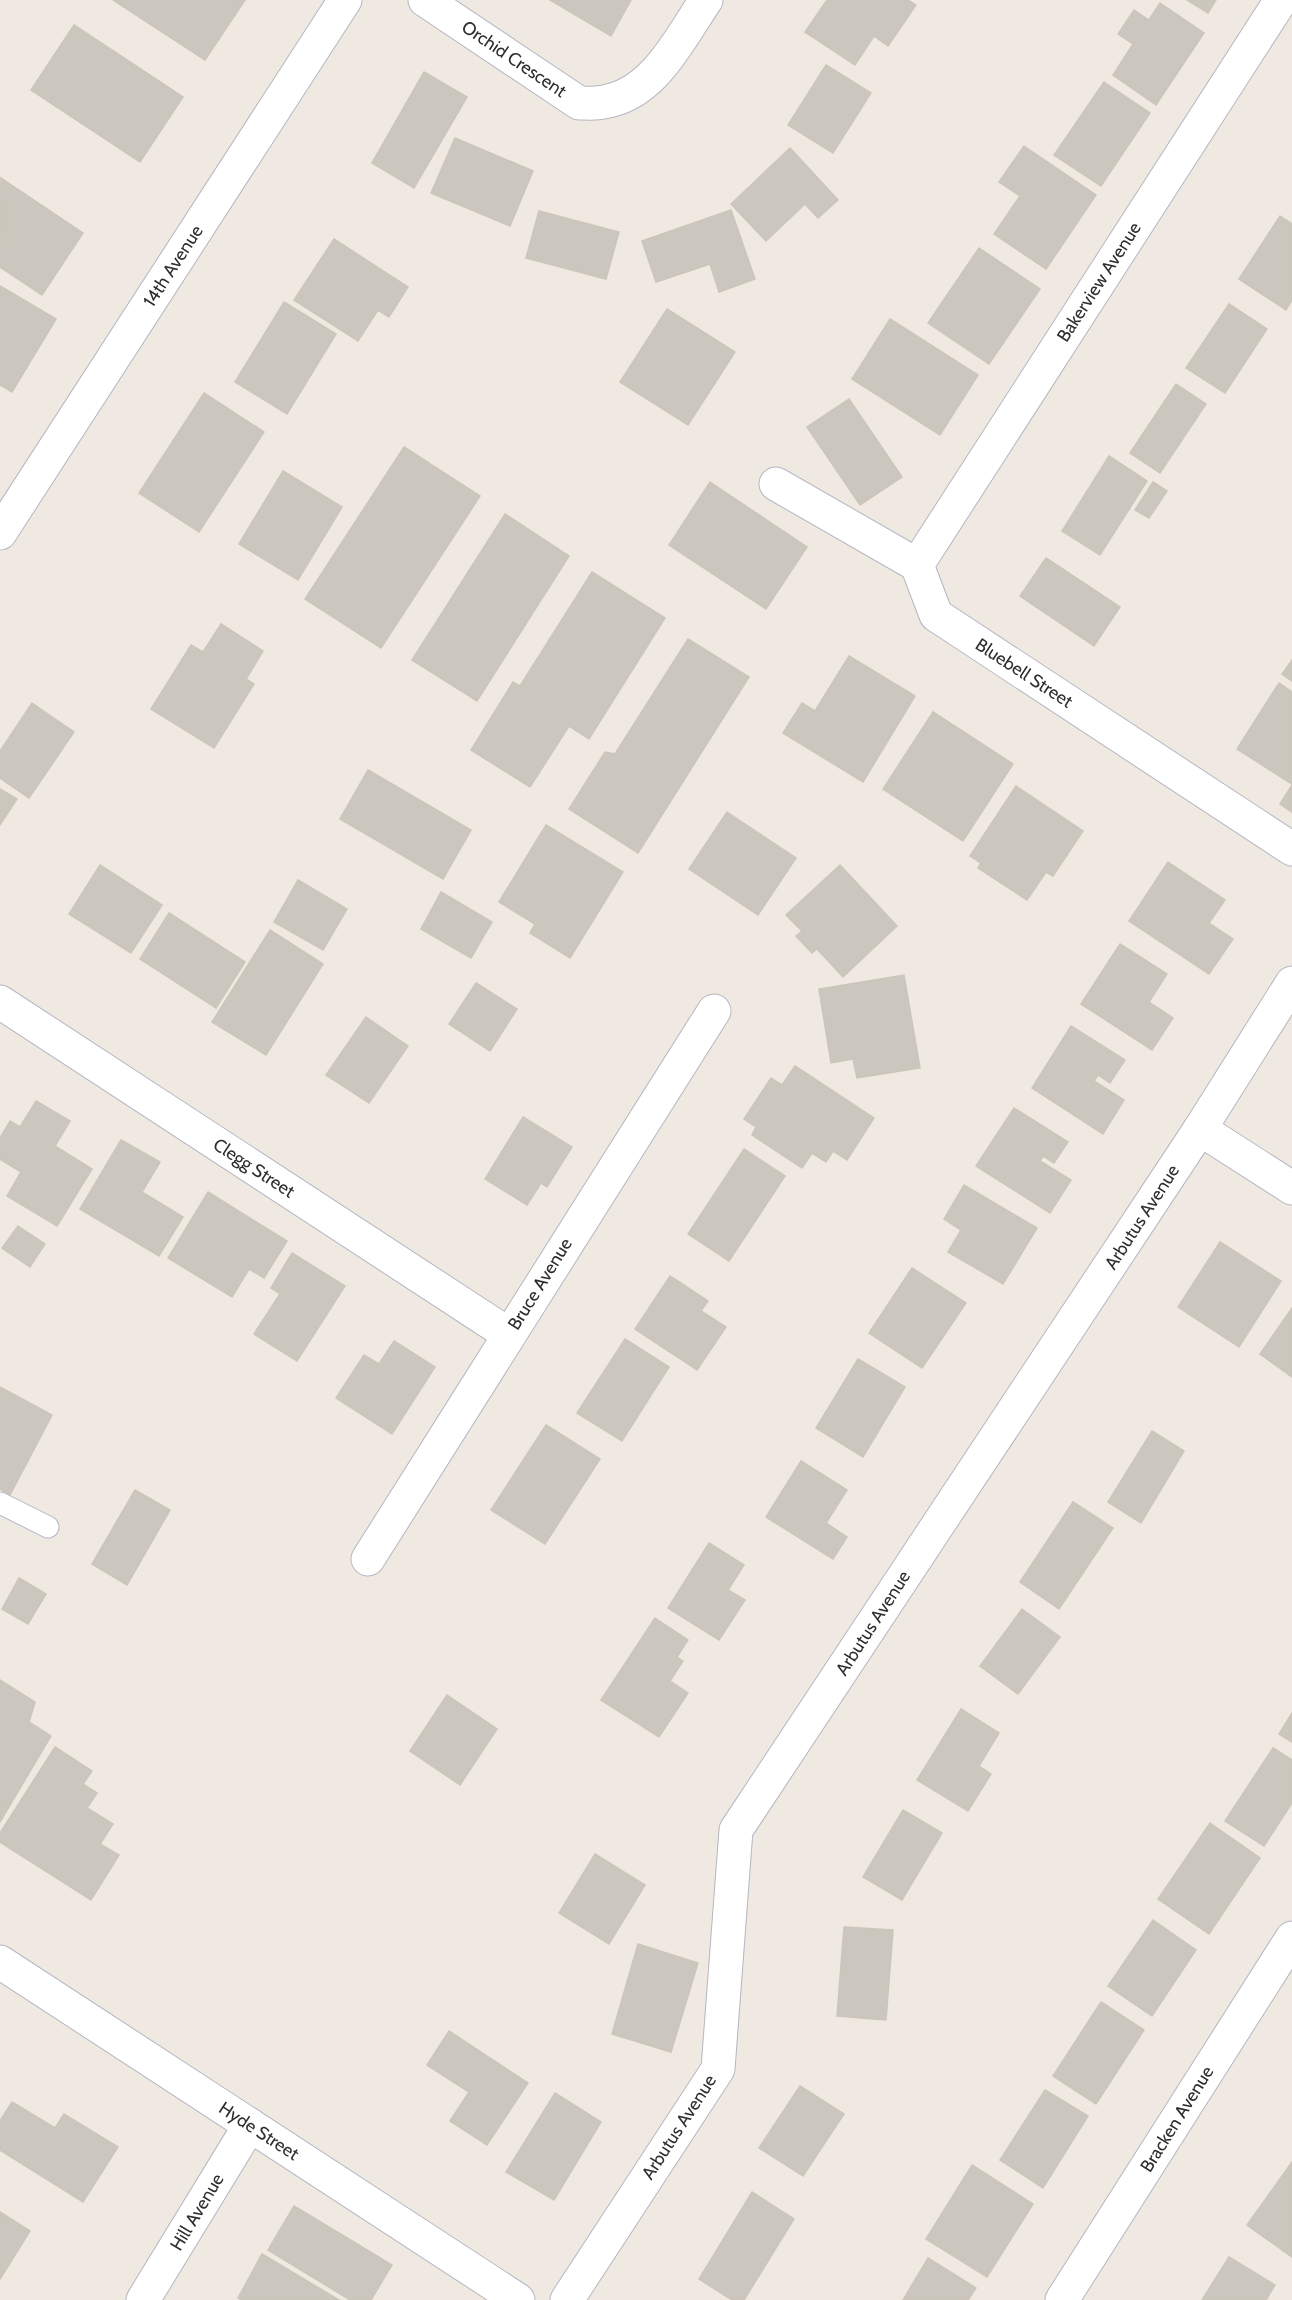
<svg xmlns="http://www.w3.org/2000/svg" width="1292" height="2300" font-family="Cabin,sans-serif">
	<rect width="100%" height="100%" fill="#efe9e1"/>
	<!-- building -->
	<g fill="#cbc7bf" stroke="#cbc5ba" stroke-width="1.5">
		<path d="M113 0H245L205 60Z"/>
		<path d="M550 0H631L611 36Z"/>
		<path d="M827 0H908L916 5 888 46 874 36 855 65 805 32Z"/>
		<path d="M1187 0H1216L1208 13Z"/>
		<path d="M1160 3 1204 33 1156 105 1113 75 1133 44 1118 34 1134 10 1149 20Z"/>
		<path d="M74 25 183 97 140 162 31 90Z"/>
		<path d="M826 65 871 93 833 153 788 125Z"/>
		<path d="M424 72 467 97 414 188 372 163Z"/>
		<path d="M1104 82 1150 113 1101 186 1054 155Z"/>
		<path d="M455 138 533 171 510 226 431 193Z"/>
		<path d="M1024 146 1096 195 1046 269 994 234 1020 196 999 182Z"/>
		<path d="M790 148 838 200 818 218 805 204 766 241 731 204Z"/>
		<path d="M1 178 83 233 42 295 0 267Z"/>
		<path d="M731 210 755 279 719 292 710 264 656 282 642 241Z"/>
		<path d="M539 211 619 232 606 279 526 258Z"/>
		<path d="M1280 216 1292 224V300L1286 310 1239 279Z"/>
		<path d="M334 239 408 287 389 317 378 310 358 341 294 300Z"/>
		<path d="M979 248 1040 289 989 364 928 323Z"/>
		<path d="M0 286 56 319 12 392 0 385Z"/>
		<path d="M284 302 336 334 287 414 235 382Z"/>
		<path d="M1229 304 1267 329 1225 393 1186 368Z"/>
		<path d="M667 309 735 352 688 425 620 382Z"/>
		<path d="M890 319 978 375 940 435 852 379Z"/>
		<path d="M1176 384 1206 404 1160 473 1130 453Z"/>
		<path d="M204 393 264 432 199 532 139 493Z"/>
		<path d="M849 399 902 477 860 505 807 427Z"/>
		<path d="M404 447 480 496 381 648 305 599Z"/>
		<path d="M1109 456 1147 481 1100 555 1062 531Z"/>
		<path d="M283 471 342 507 298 580 239 544Z"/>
		<path d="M710 482 807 547 766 609 669 545Z"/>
		<path d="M1153 482 1167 491 1149 518 1135 510Z"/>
		<path d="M505 514 569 556 477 701 412 660Z"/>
		<path d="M1046 558 1120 607 1094 646 1020 596Z"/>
		<path d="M592 572 665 618 589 739 569 726 530 787 471 750 513 682 520 686Z"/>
		<path d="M221 624 263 651 246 679 254 684 214 748 151 709 191 645 203 652Z"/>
		<path d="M688 639 749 677 638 853 569 809 605 752 615 754Z"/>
		<path d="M849 656 915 696 863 782 783 733 802 703 815 711Z"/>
		<path d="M1292 660V681L1282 674Z"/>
		<path d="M1279 683 1292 692V784L1237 749Z"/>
		<path d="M32 703 74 732 29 798 0 778V751Z"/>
		<path d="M933 712 1013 764 963 841 883 789Z"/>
		<path d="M368 770 471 830 443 879 340 819Z"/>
		<path d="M1292 785V812L1280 804Z"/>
		<path d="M1016 786 1083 831 1053 876 1046 872 1027 900 978 868 981 863 970 856Z"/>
		<path d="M0 789 17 799 0 825Z"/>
		<path d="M727 812 796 858 758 915 689 869Z"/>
		<path d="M546 825 623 872 570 958 530 933 535 924 499 902Z"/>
		<path d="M1168 862 1225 900 1209 923 1233 939 1209 974 1129 921Z"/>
		<path d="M100 865 162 905 131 953 69 914Z"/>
		<path d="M840 865 897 926 843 977 817 949 812 953 796 936 802 931 786 915Z"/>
		<path d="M298 880 347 909 323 950 274 922Z"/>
		<path d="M441 892 492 922 471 958 421 929Z"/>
		<path d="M169 913 245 962 216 1008 140 959Z"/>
		<path d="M270 930 323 964 266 1055 212 1022Z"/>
		<path d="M1120 944 1167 974 1149 1002 1173 1018 1152 1050 1081 1004Z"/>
		<path d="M904 975 920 1068 857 1078 853 1059 831 1063 819 989Z"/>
		<path d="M476 983 517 1009 490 1051 449 1024Z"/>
		<path d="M366 1017 408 1046 369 1103 326 1075Z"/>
		<path d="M1071 1026 1125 1060 1110 1083 1098 1075 1094 1081 1124 1100 1103 1134 1032 1088Z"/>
		<path d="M795 1066 874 1118 847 1160 833 1151 826 1162 812 1153 802 1168 752 1135 756 1127 744 1119 771 1078 782 1085Z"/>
		<path d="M36 1101 70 1121 55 1146 92 1169 57 1226 7 1196 21 1172 0 1159V1138L10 1121 20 1127Z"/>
		<path d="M1014 1108 1068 1142 1054 1163 1043 1156 1040 1161 1071 1180 1050 1213 976 1166Z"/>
		<path d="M523 1117 572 1147 547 1187 541 1183 527 1205 485 1179Z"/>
		<path d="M121 1140 160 1162 142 1192 183 1217 159 1256 80 1209Z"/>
		<path d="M744 1149 785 1176 729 1261 688 1234Z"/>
		<path d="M964 1185 1037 1228 1003 1284 948 1252 961 1230 944 1219Z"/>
		<path d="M208 1192 287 1241 264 1278 249 1269 232 1297 168 1258Z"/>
		<path d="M18 1226 45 1244 30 1267 2 1248Z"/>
		<path d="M1220 1242 1281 1281 1239 1347 1178 1307Z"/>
		<path d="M292 1253 345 1286 297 1361 254 1334 280 1294 271 1288Z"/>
		<path d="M912 1268 966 1303 922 1368 869 1333Z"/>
		<path d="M670 1276 708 1301 701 1311 726 1327 697 1370 635 1329Z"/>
		<path d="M1292 1308V1377L1260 1354Z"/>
		<path d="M625 1339 669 1367 622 1441 577 1413Z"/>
		<path d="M394 1341 435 1367 392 1434 336 1398 364 1355 379 1364Z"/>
		<path d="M858 1359 905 1387 863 1457 816 1428Z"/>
		<path d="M0 1387 52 1415 10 1495 0 1489Z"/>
		<path d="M546 1425 600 1459 545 1544 491 1510Z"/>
		<path d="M1152 1431 1184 1451 1141 1523 1108 1502Z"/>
		<path d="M801 1461 847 1490 826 1523 847 1537 833 1559 766 1517Z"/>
		<path d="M135 1490 170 1510 127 1585 92 1564Z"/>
		<path d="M1073 1502 1113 1528 1059 1609 1020 1582Z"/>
		<path d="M709 1543 744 1565 728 1590 745 1600 719 1640 668 1608Z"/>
		<path d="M19 1578 46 1594 28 1624 2 1609Z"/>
		<path d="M1022 1609 1060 1637 1018 1694 980 1666Z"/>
		<path d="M655 1618 688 1640 677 1657 683 1661 670 1681 688 1693 659 1737 601 1700Z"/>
		<path d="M0 1680 35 1702 29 1722 51 1736 0 1822Z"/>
		<path d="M447 1695 497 1729 460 1785 410 1751Z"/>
		<path d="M961 1709 999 1733 979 1766 991 1774 968 1811 917 1780Z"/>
		<path d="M1292 1713V1742L1279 1734Z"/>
		<path d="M55 1747 92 1771 83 1784 97 1793 87 1808 113 1824 100 1844 119 1855 91 1900 0 1842V1833Z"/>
		<path d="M1273 1748 1292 1760V1803L1264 1846 1225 1821Z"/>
		<path d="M903 1810 942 1833 902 1900 863 1877Z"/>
		<path d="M1210 1823 1260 1858 1209 1934 1158 1899Z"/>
		<path d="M595 1854 645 1885 609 1944 559 1913Z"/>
		<path d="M1153 1920 1196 1950 1152 2016 1108 1986Z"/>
		<path d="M844 1927 893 1930 886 2020 837 2016Z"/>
		<path d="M638 1944 698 1963 671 2052 612 2034Z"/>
		<path d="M1101 2002 1144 2030 1096 2104 1053 2076Z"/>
		<path d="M449 2031 528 2083 487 2145 450 2121 469 2092 427 2065Z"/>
		<path d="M800 2086 844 2114 803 2176 759 2148Z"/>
		<path d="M1045 2090 1088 2116 1043 2188 1000 2160Z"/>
		<path d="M555 2093 601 2122 554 2200 506 2172Z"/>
		<path d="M12 2102 55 2128 64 2114 118 2147 83 2202 0 2150V2121Z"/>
		<path d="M1292 2162V2257L1247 2225Z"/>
		<path d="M972 2165 1033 2204 987 2277 926 2239Z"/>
		<path d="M752 2192 794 2219 744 2300H732L699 2279Z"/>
		<path d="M294 2206 392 2265 371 2300H350L268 2250Z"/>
		<path d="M0 2212 30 2231 0 2279Z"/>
		<path d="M262 2254 339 2300H241L238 2298Z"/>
		<path d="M1229 2257 1275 2285 1266 2300H1202Z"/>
		<path d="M928 2258 976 2288 968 2300H903Z"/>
	</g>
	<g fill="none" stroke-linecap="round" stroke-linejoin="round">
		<!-- lane casing -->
		<g stroke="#b4b7c1" stroke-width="23">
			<path id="lane" d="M0 1503 48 1527"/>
		</g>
		<!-- street casing -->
		<g stroke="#b4b7c1" stroke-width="35">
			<g id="street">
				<path d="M425 0 579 103C587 103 595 104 603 102 654 95 680 38 706 0"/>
				<path d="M776 484 917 565 936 615 1292 849"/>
				<path d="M917 565 1281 0"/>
				<path d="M0 1002 508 1334"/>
				<path d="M1200 1129 1292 1188"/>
				<path d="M368 1559 714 1011"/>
				<path d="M143 2300 250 2125"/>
				<path d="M567 2300 718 2069 736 1830 1200 1129 1292 983"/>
				<path d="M1062 2300 1292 1938"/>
			</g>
		</g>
		<!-- secondary casing -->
		<g stroke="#b4b7c1" stroke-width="35">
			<g id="secondary">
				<path d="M0 533 345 0"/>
				<path d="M0 1962 518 2300"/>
			</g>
		</g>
		<!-- lane -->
		<use href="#lane" stroke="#fff" stroke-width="21"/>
		<!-- street -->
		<use href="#street" stroke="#fff" stroke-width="33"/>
		<!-- secondary -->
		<use href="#secondary" stroke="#fff" stroke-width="33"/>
	</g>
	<g text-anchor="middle" stroke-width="4.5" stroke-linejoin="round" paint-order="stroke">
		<!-- street labels -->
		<g font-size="18" fill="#2e2e2e" stroke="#fff">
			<text transform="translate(514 59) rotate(34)" y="6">Orchid Crescent</text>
			<text transform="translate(173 266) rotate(-57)" y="6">14th Avenue</text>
			<text transform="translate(1099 282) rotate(-57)" y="6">Bakerview Avenue</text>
			<text transform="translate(1024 673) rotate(33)" y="6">Bluebell Street</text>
			<text transform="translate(254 1168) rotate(33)" y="6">Clegg Street</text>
			<text transform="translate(1142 1217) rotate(-57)" y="6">Arbutus Avenue</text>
			<text transform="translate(540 1284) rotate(-58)" y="6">Bruce Avenue</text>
			<text transform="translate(873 1623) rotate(-57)" y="6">Arbutus Avenue</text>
			<text transform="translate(1177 2119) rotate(-58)" y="6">Bracken Avenue</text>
			<text transform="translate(679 2127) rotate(-57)" y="6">Arbutus Avenue</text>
			<text transform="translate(259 2131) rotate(33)" y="6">Hyde Street</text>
			<text transform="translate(197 2212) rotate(-59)" y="6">Hill Avenue</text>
		</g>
	</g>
</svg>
